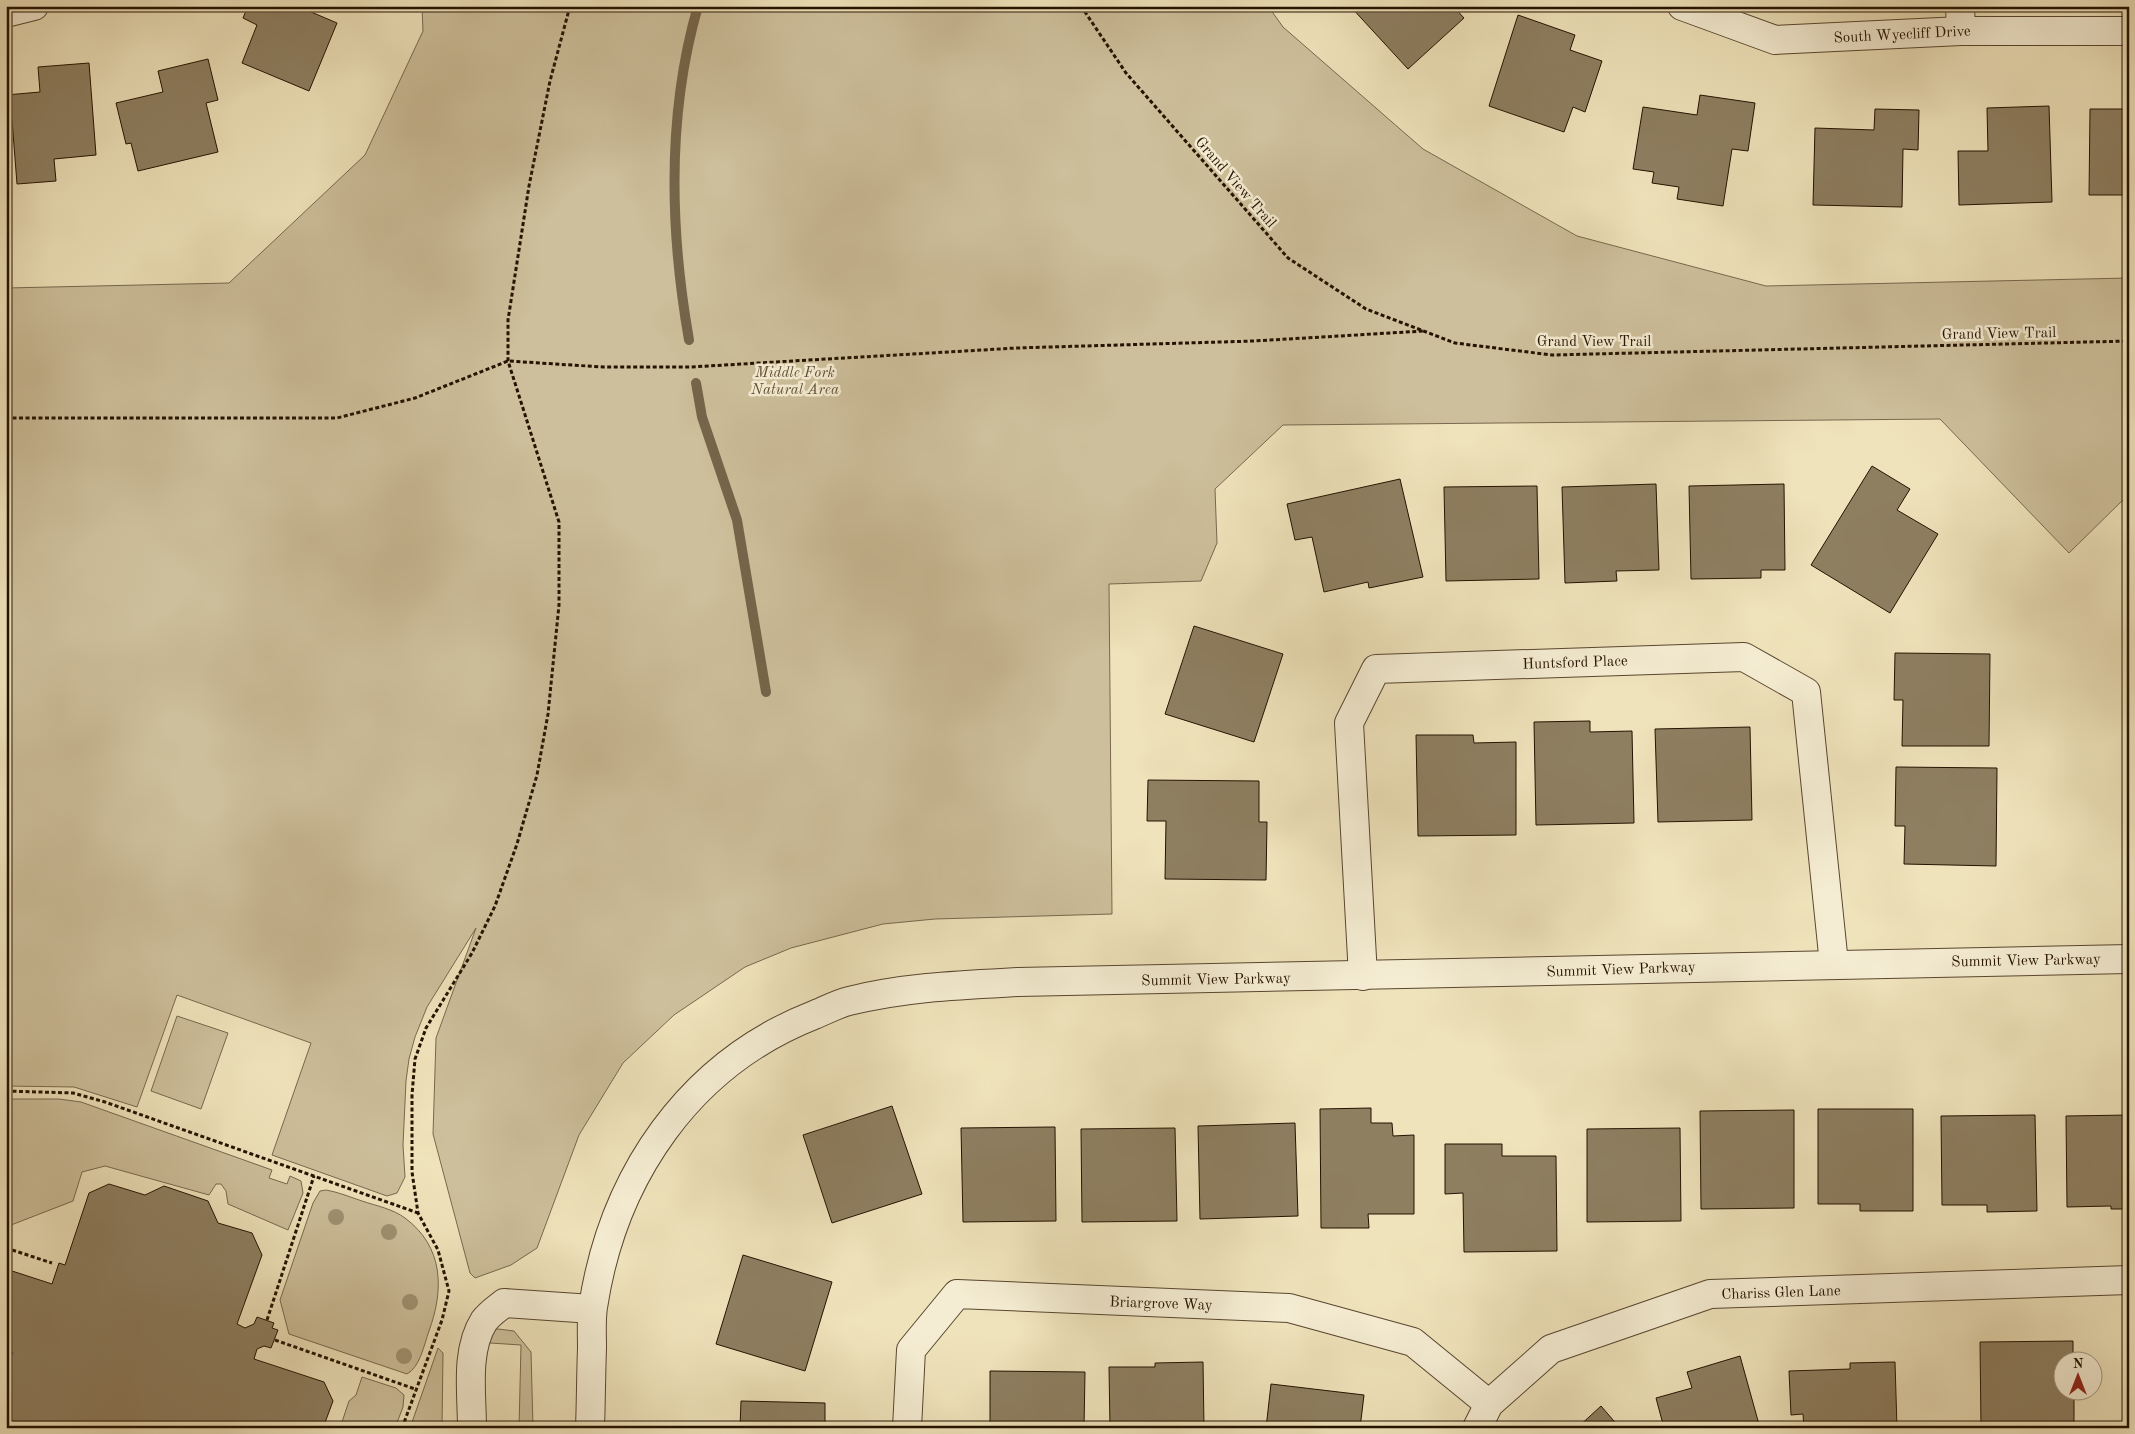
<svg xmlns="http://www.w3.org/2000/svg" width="2135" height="1434" font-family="'Old Standard TT',serif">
	<rect width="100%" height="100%" fill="#efe3bb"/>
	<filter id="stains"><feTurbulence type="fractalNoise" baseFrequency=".004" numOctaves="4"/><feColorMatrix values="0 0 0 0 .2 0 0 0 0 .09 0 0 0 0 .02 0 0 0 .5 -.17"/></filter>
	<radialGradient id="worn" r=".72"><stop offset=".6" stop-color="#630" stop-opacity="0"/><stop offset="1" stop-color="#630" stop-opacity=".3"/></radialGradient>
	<!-- green -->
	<g fill="#cdbf9b" stroke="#79684e">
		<path d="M422 6H1268L1283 27 1423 149 1577 236 1766 286 2129 278V494L2069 553 1940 419 1283 425 1215 489 1217 543 1201 581 1109 584 1112 914 935 919 883 924 791 948 745 967 674 1015 623 1063 579 1135 537 1248 511 1265 475 1278 470 1273 433 1134 436 1038 476 928 427 1007 415 1037 409 1059 406 1081 403 1145 405 1177 397 1193 387 1196 272 1155 311 1043 177 995 137 1107 74 1087 6 1086V288L229 283 365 155 423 31Z"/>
		<path d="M177 1016 228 1033 201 1109 151 1091Z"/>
		<path d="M6 1099H59L81 1102 272 1170 269 1178 287 1184 290 1176 301 1181 303 1193 288 1230 228 1204 226 1191 221 1184H216L209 1195 105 1166 82 1172 73 1201 6 1227Z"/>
		<path d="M326 1190C338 1192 350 1197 362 1201 377 1206 393 1209 405 1218 444 1247 444 1290 429 1331 424 1345 420 1367 407 1374L289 1334 280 1300 313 1203 320 1191Z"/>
		<path d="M498 1329 514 1331 531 1352 533 1428H519L521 1345 490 1343 487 1338 493 1330Z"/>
		<path d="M438 1348 443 1353 442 1428H410Z"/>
		<path d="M362 1377 396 1388 404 1395 403 1407 395 1428H340L349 1401 356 1395Z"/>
	</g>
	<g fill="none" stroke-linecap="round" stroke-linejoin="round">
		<!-- stream -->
		<g stroke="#75654a" stroke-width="10">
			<path d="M689 340C670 231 667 113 698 6"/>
			<path d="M696 383 702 417 737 520 766 692"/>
		</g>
	</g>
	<!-- building -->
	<g fill="#8e7f61" stroke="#251200">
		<path d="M248 6H297L337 23 309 91 242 63 257 25 243 18Z"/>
		<path d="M1350 6H1453L1464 18 1408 69Z"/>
		<path d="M1518 15 1575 35 1570 50 1602 61 1585 112 1573 107 1564 132 1489 106Z"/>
		<path d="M208 59 218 100 206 103 218 152 138 171 131 143 126 144 116 103 163 92 158 71Z"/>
		<path d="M89 63 96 155 54 159 56 181 17 184 12 120 6 121V95L40 92 38 67Z"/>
		<path d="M1700 95 1755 103 1748 151 1732 149 1723 206 1677 199 1679 187 1652 183 1654 172 1633 169 1643 107 1697 115Z"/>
		<path d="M2049 106 2052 202 1959 205 1958 151H1988L1987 108Z"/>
		<path d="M1875 109 1919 110 1918 150 1903 149 1902 207 1813 205 1815 128 1874 130Z"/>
		<path d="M2090 109H2129V195H2089Z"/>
		<path d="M1872 466 1910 489 1897 510 1938 534 1890 613 1811 565Z"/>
		<path d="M1400 479 1423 577 1369 588 1368 582 1324 592 1312 537 1295 540 1287 504Z"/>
		<path d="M1656 484 1659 570 1616 571 1617 581 1565 583 1562 487Z"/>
		<path d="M1784 484 1785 570H1761V578L1691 579 1689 486Z"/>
		<path d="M1537 486 1539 579 1446 581 1444 487Z"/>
		<path d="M1194 626 1283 654 1254 742 1165 714Z"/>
		<path d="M1895 653 1990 654 1989 746H1902L1903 700H1894Z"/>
		<path d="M1590 721V732L1632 731 1634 823 1536 825 1534 722Z"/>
		<path d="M1750 727 1752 820 1658 822 1655 729Z"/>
		<path d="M1416 735H1473L1474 743 1516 742V835L1418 836Z"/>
		<path d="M1896 767 1997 768 1996 866 1904 864 1905 826H1895Z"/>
		<path d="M1148 780 1259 781V822H1267L1266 880 1165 879 1166 821H1147Z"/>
		<path d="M892 1106 922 1194 832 1223 803 1135Z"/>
		<path d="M1371 1108V1123H1392L1393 1136 1414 1135V1214H1368L1369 1228H1321L1320 1109Z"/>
		<path d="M1818 1109H1913V1211H1860V1204H1818Z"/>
		<path d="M1794 1110V1208L1701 1209 1700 1111Z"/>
		<path d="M2035 1115 2037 1211 1987 1212V1205H1942L1941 1116Z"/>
		<path d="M2129 1115V1209H2111V1206L2067 1207 2066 1116Z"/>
		<path d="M1295 1123 1298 1216 1200 1219 1198 1126Z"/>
		<path d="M1055 1127 1056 1221 963 1222 961 1128Z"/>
		<path d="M1175 1128 1177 1221 1082 1222 1081 1129Z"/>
		<path d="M1680 1128 1681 1221 1587 1222V1129Z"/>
		<path d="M1445 1144H1502V1156H1556L1557 1251 1464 1252 1463 1193 1445 1194Z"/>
		<path d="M109 1184 145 1195 164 1186 208 1201 218 1223 252 1233 262 1255 237 1324 245 1328 254 1324 257 1317 274 1323 272 1328 278 1330 271 1348 264 1346 257 1349 254 1359 324 1382 333 1401 323 1428H6V1357L13 1354 6 1339V1269L52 1284 59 1263 65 1265 89 1193Z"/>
		<path d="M743 1255 832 1282 805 1371 716 1344Z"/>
		<path d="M2073 1341V1362H2062V1392H2074V1428H1981L1980 1342Z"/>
		<path d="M1740 1356 1760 1428H1664L1656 1398 1692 1388 1687 1372Z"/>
		<path d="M1203 1362 1204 1428H1110L1109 1367H1155V1363Z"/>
		<path d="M1895 1362 1897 1428H1804L1803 1414 1791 1415 1789 1371 1850 1369V1363Z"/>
		<path d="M990 1371 1085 1372 1084 1428H990Z"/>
		<path d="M1271 1384 1364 1395 1360 1428H1266Z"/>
		<path d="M741 1401 825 1403V1428H740Z"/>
		<path d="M1601 1406 1620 1428H1577Z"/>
	</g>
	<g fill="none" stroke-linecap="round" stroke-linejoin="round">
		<!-- minor casing -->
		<g stroke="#58462f" stroke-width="30">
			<g id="minor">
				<path d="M1682 6 1775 40 1961 31H2129"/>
				<path d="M1960 6 1961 31"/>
				<path d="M6 13 34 6"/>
				<path d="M1363 976 1349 723 1376 669 1744 657 1806 692 1834 964"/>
				<path d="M472 1428C472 1394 465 1351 484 1321 489 1314 498 1308 504 1303L592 1309"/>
				<path d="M590 1428C591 1401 591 1375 592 1348 592 1335 591 1320 593 1307 613 1176 689 1064 814 1015 826 1010 837 1004 849 1001 905 987 961 985 1018 982L2129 959"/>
				<path d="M907 1428 911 1350 957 1294 1289 1308 1413 1342 1489 1404"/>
				<path d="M1477 1428 1489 1404 1551 1349 1710 1294 2129 1280"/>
			</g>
		</g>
		<!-- path -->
		<g stroke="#251200" stroke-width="3" stroke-dasharray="4 2.5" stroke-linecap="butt">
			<path d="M1081 6 1126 73 1288 258 1366 309 1455 343 1552 355 2129 341"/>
			<path d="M6 418H337L415 398 508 361 603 367H690L1016 348 1254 341 1424 331"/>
			<path d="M6 1091 73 1093 105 1102 418 1213"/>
			<path d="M6 1248 52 1263"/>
			<path d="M267 1320 314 1176"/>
			<path d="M275 1340 415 1389"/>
			<path d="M402 1428 442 1320 449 1291 438 1250 418 1213 412 1172V1095L415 1059 426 1028 472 953 495 906 517 844 537 775 548 714 559 605V522L508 361V320L529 186 550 81 570 6"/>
		</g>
		<!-- minor -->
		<use href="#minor" stroke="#f5edd3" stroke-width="28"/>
	</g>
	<!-- trees -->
	<g fill="#a09272">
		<circle cx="336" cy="1217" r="8"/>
		<circle cx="389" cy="1232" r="8"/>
		<circle cx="410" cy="1302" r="8"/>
		<circle cx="404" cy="1356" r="8"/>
	</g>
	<g text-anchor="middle" stroke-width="5" stroke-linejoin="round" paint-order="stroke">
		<!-- street labels -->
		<g font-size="15" fill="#251200" stroke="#f5edd3">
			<text transform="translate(1902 34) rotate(-3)" y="5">South Wyecliff Drive</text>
			<text transform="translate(1236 182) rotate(49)" y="5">Grand View Trail</text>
			<text transform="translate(1999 333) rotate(-1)" y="5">Grand View Trail</text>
			<text x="1594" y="346">Grand View Trail</text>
			<text transform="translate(1575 662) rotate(-2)" y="5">Huntsford Place</text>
			<text transform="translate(2026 960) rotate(-1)" y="5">Summit View Parkway</text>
			<text transform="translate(1621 969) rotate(-2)" y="5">Summit View Parkway</text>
			<text transform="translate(1216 979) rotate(-1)" y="5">Summit View Parkway</text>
			<text transform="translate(1781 1292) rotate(-2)" y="5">Chariss Glen Lane</text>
			<text transform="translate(1161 1303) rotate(2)" y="5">Briargrove Way</text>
		</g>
		<!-- park labels -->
		<g font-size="15" font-style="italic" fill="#604f36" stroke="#f5edd3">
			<text x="795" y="377">Middle Fork<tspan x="795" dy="17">Natural Area</tspan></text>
		</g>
	</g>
	<!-- margin -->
	<rect width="2135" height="1434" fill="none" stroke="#efe3bb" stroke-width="25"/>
	<rect x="8" y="8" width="2120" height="1419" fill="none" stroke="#251200" stroke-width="2.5"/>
	<rect x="12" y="12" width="2110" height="1409" fill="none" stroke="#251200"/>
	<!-- north arrow -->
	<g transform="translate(2078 1376)"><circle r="24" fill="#f5edd3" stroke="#a2957f"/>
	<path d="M0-4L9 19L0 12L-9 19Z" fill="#8f2418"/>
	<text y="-8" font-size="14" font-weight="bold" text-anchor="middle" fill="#251200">N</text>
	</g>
	<rect width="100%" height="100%" filter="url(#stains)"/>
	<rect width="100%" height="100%" fill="url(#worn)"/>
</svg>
